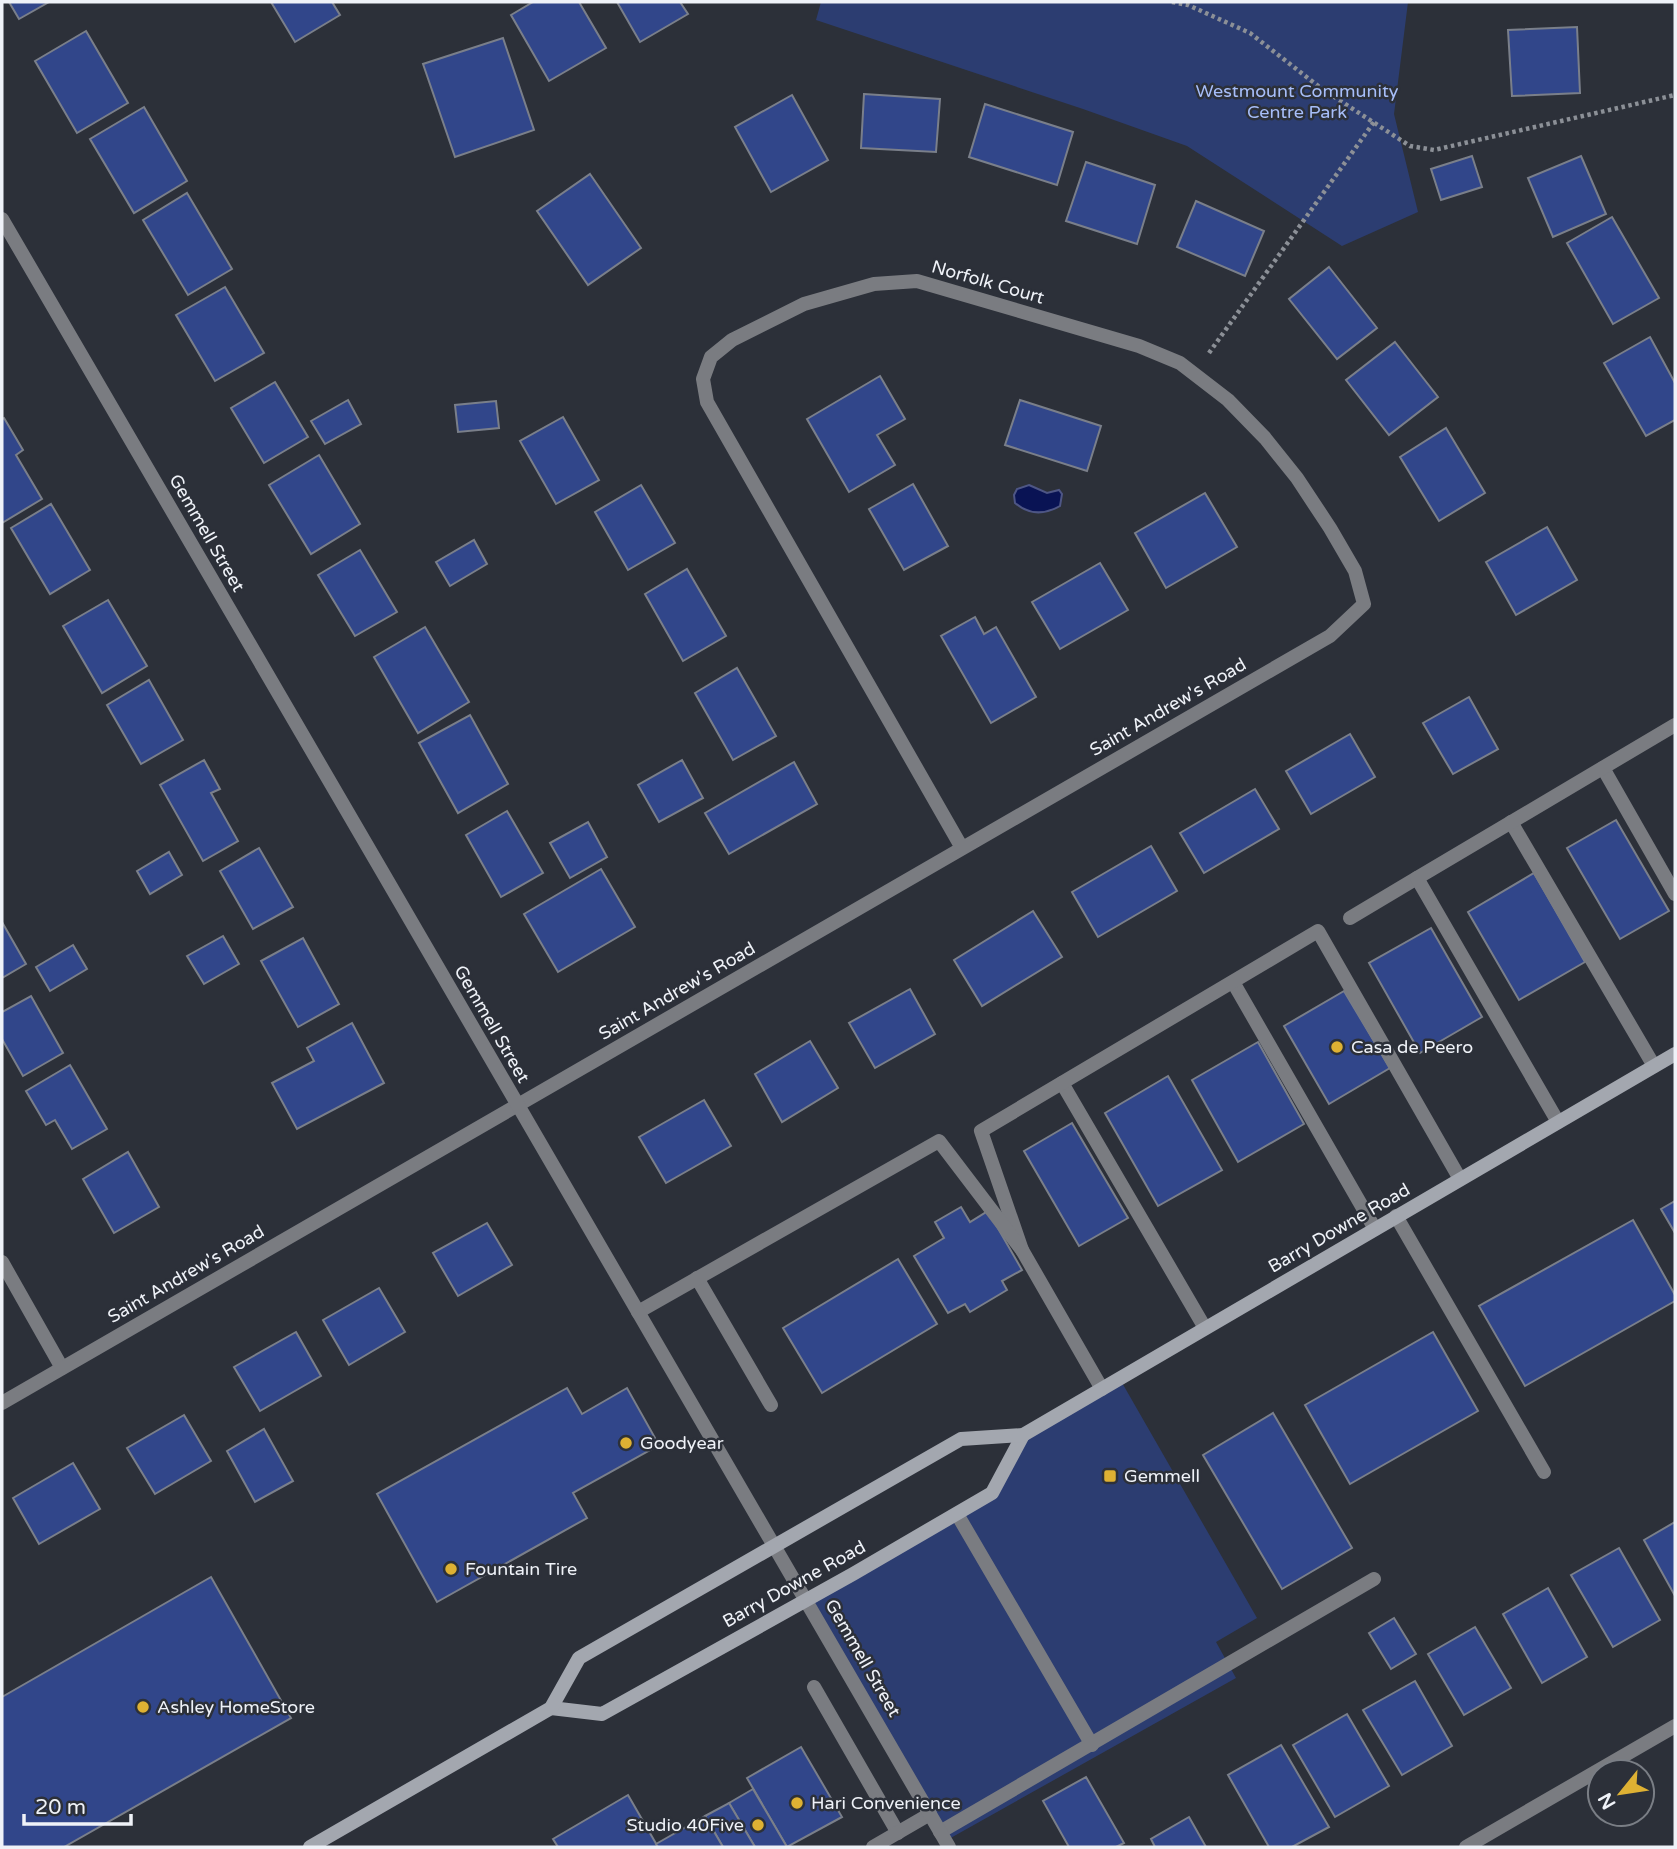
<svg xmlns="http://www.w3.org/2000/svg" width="1677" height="1849" font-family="'Varela Round',sans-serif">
	<rect width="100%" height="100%" fill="#2c3039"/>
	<!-- green -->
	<g fill="#2c3d71">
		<path d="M821 2H1408L1394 114 1418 212 1342 246 1187 146 1083 109 816 20Z"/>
		<path d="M1121 1381 1257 1618 1216 1642 1236 1678 947 1840 811 1601 993 1496 1026 1438Z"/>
	</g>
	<!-- water -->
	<path fill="#091354" stroke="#4e5685" stroke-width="2" d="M1029 485 1047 493 1059 490 1062 494 1060 506C1044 515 1029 515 1015 503L1014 495 1017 489Z"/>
	<!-- building -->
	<g fill="#31468a" stroke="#7a7f8a" stroke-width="2">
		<path d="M9 2H49L19 19Z"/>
		<path d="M271 2H332L340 15 295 42Z"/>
		<path d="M533 2H579L606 48 549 81 511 15Z"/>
		<path d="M617 2H680L688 14 640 42Z"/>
		<path d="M1577 27 1580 93 1512 96 1508 30Z"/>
		<path d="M86 31 128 103 77 133 35 61Z"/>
		<path d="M503 38 534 130 455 157 423 64Z"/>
		<path d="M864 94 940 99 936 152 861 148Z"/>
		<path d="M792 95 828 160 771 192 735 127Z"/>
		<path d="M985 104 1073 132 1057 185 969 157Z"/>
		<path d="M144 107 187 181 134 213 90 139Z"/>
		<path d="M1472 156 1482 187 1441 200 1431 169Z"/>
		<path d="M1581 156 1606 214 1553 237 1528 178Z"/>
		<path d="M1086 162 1155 185 1137 244 1066 221Z"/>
		<path d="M590 174 641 248 588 285 537 211Z"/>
		<path d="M187 193 232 269 188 295 143 220Z"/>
		<path d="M1196 201 1264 231 1245 276 1177 247Z"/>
		<path d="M1612 217 1659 298 1613 324 1567 243Z"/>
		<path d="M1329 267 1377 328 1337 359 1289 299Z"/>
		<path d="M225 287 264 353 215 381 176 315Z"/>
		<path d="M1650 337 1675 383V420L1646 436 1604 363Z"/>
		<path d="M1395 342 1438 397 1389 435 1346 380Z"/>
		<path d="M880 376 905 419 877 435 895 465 849 492 807 419Z"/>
		<path d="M275 382 308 437 264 463 231 408Z"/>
		<path d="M348 400 361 424 325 444 311 421Z"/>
		<path d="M1020 400 1101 426 1087 471 1005 445Z"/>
		<path d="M496 401 499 428 458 432 455 405Z"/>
		<path d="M563 417 599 480 556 504 520 441Z"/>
		<path d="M4 418 23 450 16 455 42 499 2 523V419Z"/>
		<path d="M1446 428 1485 493 1439 521 1400 457Z"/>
		<path d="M319 455 360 524 311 554 269 485Z"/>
		<path d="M913 484 948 546 904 570 869 509Z"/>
		<path d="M641 485 675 543 628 570 595 512Z"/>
		<path d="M1205 493 1237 547 1166 588 1135 533Z"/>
		<path d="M51 504 90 570 50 594 11 528Z"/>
		<path d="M1547 527 1577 580 1516 615 1486 562Z"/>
		<path d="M474 540 487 564 450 586 436 562Z"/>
		<path d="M360 550 397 612 355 636 318 575Z"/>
		<path d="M1100 563 1128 610 1060 649 1032 602Z"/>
		<path d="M687 569 726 636 683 661 645 594Z"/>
		<path d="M108 600 147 666 102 693 63 626Z"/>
		<path d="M975 617 984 634 996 627 1036 697 991 723 941 636Z"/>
		<path d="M425 627 469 702 418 733 374 657Z"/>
		<path d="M737 668 776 736 733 760 695 693Z"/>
		<path d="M149 680 183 740 141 764 107 705Z"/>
		<path d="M1469 697 1498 749 1453 774 1423 723Z"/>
		<path d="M470 715 508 784 458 813 419 743Z"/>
		<path d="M1350 734 1375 777 1311 814 1286 771Z"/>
		<path d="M204 760 220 789 211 793 238 841 203 861 160 785Z"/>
		<path d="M682 760 703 798 659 822 638 785Z"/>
		<path d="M794 762 817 804 729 854 705 813Z"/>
		<path d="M1255 789 1279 829 1204 873 1180 833Z"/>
		<path d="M507 811 543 873 501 897 466 835Z"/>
		<path d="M1616 820 1669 911 1620 939 1567 848Z"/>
		<path d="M588 822 607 857 570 878 550 843Z"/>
		<path d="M1151 846 1177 891 1098 937 1072 892Z"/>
		<path d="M259 848 293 907 253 929 220 871Z"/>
		<path d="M169 852 182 875 150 894 137 871Z"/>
		<path d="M601 869 635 927 558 972 524 914Z"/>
		<path d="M1534 873 1585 962 1519 1000 1468 912Z"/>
		<path d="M1033 911 1062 957 982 1006 954 960Z"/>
		<path d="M2 922 26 964 2 978Z"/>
		<path d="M1431 928 1482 1017 1420 1053 1369 963Z"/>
		<path d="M223 936 239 964 204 984 187 956Z"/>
		<path d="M303 938 339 1004 298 1027 261 961Z"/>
		<path d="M73 945 87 969 50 991 36 967Z"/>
		<path d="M910 989 935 1034 875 1068 849 1023Z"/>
		<path d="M1344 991 1390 1068 1329 1104 1284 1026Z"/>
		<path d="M31 996 63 1053 23 1076 2 1039V1012Z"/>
		<path d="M352 1023 384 1083 297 1129 272 1083 314 1061 307 1048Z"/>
		<path d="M810 1041 838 1088 782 1122 755 1074Z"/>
		<path d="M1258 1042 1304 1124 1238 1162 1192 1080Z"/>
		<path d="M70 1065 107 1129 72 1149 55 1120 46 1125 26 1091Z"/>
		<path d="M1168 1076 1222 1170 1158 1206 1105 1113Z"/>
		<path d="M704 1100 731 1146 666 1183 639 1137Z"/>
		<path d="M1072 1123 1128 1218 1079 1246 1024 1151Z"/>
		<path d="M128 1152 159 1207 114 1233 83 1179Z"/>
		<path d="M1675 1201V1233L1661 1209Z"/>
		<path d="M961 1207 970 1222 988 1211 1022 1270 1002 1281 1007 1290 970 1312 965 1304 948 1313 914 1256 944 1238 935 1222Z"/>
		<path d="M1633 1220 1675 1295V1301L1525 1386 1479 1306Z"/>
		<path d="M487 1223 512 1265 458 1296 433 1253Z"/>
		<path d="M898 1259 937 1324 822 1393 783 1328Z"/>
		<path d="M379 1288 405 1332 349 1365 323 1320Z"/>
		<path d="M296 1332 321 1376 260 1411 234 1367Z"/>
		<path d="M1433 1332 1478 1411 1350 1484 1305 1405Z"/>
		<path d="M567 1388 582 1414 627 1388 659 1445 573 1493 587 1518 437 1602 377 1494Z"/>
		<path d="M1273 1413 1352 1548 1282 1589 1203 1455Z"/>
		<path d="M184 1415 211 1461 155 1494 127 1448Z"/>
		<path d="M264 1429 293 1481 255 1502 227 1451Z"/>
		<path d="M73 1463 100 1509 39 1544 13 1498Z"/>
		<path d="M1675 1522V1596L1644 1540Z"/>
		<path d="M1619 1548 1660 1620 1613 1647 1571 1575Z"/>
		<path d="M211 1577 291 1718 64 1847H2V1697Z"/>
		<path d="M1548 1588 1587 1657 1542 1683 1503 1614Z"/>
		<path d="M1394 1618 1416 1654 1391 1669 1369 1633Z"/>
		<path d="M1475 1627 1511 1688 1464 1715 1428 1654Z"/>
		<path d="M1415 1681 1452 1746 1402 1775 1363 1710Z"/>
		<path d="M1347 1714 1389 1786 1335 1817 1293 1745Z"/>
		<path d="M1281 1745 1329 1827 1292 1847H1269L1228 1775Z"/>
		<path d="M801 1747 842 1817 787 1847 747 1778Z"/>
		<path d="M1086 1777 1124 1843 1116 1847H1069L1043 1801Z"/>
		<path d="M753 1789 787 1847H755L729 1803Z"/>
		<path d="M628 1795 658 1847H558L553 1839Z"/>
		<path d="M729 1803 755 1847H723L705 1816Z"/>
		<path d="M705 1816 723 1847H658L656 1844Z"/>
		<path d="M1189 1817 1206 1847H1155L1151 1839Z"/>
	</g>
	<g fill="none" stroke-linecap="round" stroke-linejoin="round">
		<!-- path -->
		<g stroke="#8c9097" stroke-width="4.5" stroke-dasharray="3.5 3.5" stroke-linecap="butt">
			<path d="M1172 2 1188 5 1250 33 1322 89 1410 146 1434 150 1675 95"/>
			<path d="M1209 353 1374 122"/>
		</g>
		<!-- service -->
		<g stroke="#7a7c81" stroke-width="14">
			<path d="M1603 768 1675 894"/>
			<path d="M1511 822 1654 1066"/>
			<path d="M1350 918 1417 878"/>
			<path d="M1233 982 1375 1229"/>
			<path d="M1062 1083 1205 1328"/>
			<path d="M1558 1122 1417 878 1675 725"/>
			<path d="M1396 1216 1544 1472"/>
			<path d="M1022 1250 981 1131 1318 931 1460 1179"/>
			<path d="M697 1278 771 1405"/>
			<path d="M638 1312 939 1141 1022 1250 1102 1389"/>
			<path d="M957 1514 1092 1745"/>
			<path d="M814 1687 898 1833"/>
			<path d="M940 1832 1374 1579"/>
			<path d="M873 1847 930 1814"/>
		</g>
		<!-- minor -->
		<g stroke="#7a7c81" stroke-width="14">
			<path d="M2 1262 62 1368"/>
			<path d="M2 1403 1330 636 1364 604 1355 571 1330 528 1297 478 1265 438 1228 400 1180 363 1139 346 917 281 874 284 804 304 732 340 711 357 703 379 707 402 962 848"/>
			<path d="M1466 1847 1675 1726"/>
		</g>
		<!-- tertiary -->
		<path stroke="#7a7c81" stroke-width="14" d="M2 219C317 762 636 1303 949 1847"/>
		<!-- secondary -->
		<g stroke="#a3a7af" stroke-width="14">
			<path d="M551 1708 602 1714 853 1574 992 1493 1023 1435"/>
			<path d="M310 1847 551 1708 579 1658 961 1439 1023 1435 1675 1054"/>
		</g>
	</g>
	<!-- markers -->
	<g fill="#deb133" stroke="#2c3039" stroke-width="2.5">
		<circle cx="1337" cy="1047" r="7"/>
		<circle cx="626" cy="1443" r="7"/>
		<rect x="1103" y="1469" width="14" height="14" rx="3.5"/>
		<circle cx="451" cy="1569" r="7"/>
		<circle cx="143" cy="1707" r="7"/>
		<circle cx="797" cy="1803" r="7"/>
		<circle cx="758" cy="1825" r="7"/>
	</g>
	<g text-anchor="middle" stroke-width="5" stroke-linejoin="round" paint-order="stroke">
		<!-- park labels -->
		<g font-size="18" fill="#a7bef9" stroke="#2c3039">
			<text x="1297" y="97">Westmount Community<tspan x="1297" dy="21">Centre Park</tspan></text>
		</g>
		<!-- street labels -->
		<g font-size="18" fill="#eff2f8" stroke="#2c3039">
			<text transform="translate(988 282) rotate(16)" y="6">Norfolk Court</text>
			<text transform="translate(207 533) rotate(60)" y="6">Gemmell Street</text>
			<text transform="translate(1168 707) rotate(-30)" y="6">Saint Andrew's Road</text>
			<text transform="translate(677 991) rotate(-30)" y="6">Saint Andrew's Road</text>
			<text transform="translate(492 1024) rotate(60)" y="6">Gemmell Street</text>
			<text transform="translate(1339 1228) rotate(-30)" y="6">Barry Downe Road</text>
			<text transform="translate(186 1274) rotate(-30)" y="6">Saint Andrew's Road</text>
			<text transform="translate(794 1584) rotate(-29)" y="6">Barry Downe Road</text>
			<text transform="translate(863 1658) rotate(60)" y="6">Gemmell Street</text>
		</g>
		<!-- poi labels -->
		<g font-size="18" fill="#eff2f8" stroke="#2c3039" text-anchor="start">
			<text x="1351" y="1053">Casa de Peero</text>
			<text x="640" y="1449">Goodyear</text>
			<text x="1124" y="1482">Gemmell</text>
			<text x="465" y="1575">Fountain Tire</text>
			<text x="157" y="1713">Ashley HomeStore</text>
			<text x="811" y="1809">Hari Convenience</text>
			<text x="744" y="1831" text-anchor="end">Studio 40Five</text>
		</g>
	</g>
	<!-- border -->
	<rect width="1677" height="1849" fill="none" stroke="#eff2f8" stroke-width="7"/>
	<!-- north arrow -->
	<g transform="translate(1621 1793) rotate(240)"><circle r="33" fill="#2c3039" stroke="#7a7e85" stroke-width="2"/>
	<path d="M0-5L12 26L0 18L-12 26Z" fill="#deb133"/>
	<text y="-10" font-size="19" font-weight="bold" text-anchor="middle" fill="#eff2f8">N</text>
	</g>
	<!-- scale -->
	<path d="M24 1814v10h107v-10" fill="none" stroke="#eff2f8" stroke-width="3.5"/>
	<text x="35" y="1814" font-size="21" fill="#eff2f8" stroke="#2c3039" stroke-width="5" paint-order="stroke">20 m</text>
</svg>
